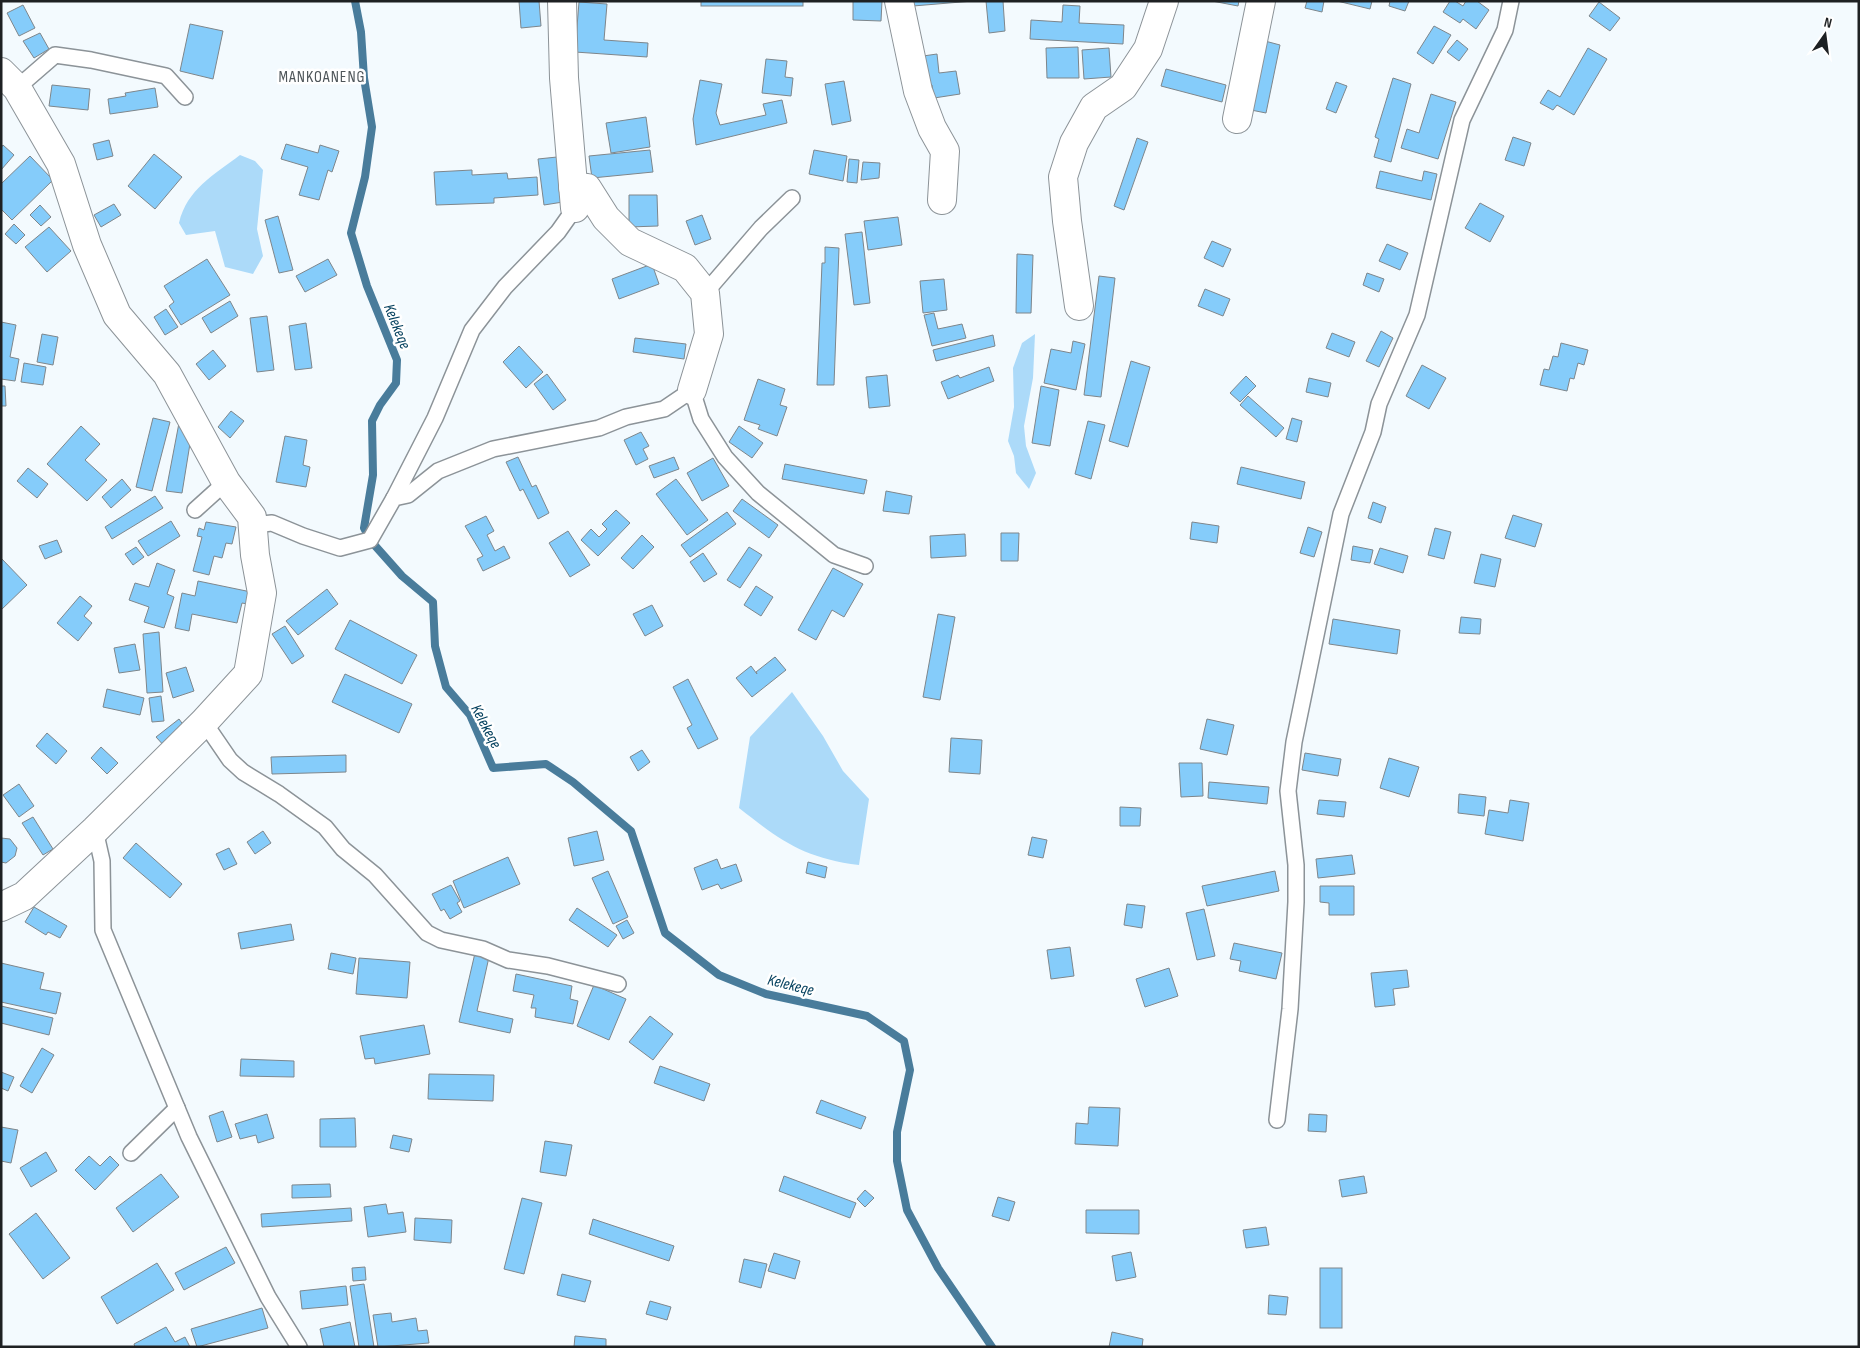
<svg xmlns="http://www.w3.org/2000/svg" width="1860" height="1348" font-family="'Sofia Sans Condensed',sans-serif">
	<rect width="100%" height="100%" fill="#f3fafe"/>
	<!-- green -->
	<g fill="#acdaf9">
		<path d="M240 155 255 161 263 170 257 229 263 256 253 274 225 267 215 231 186 235 179 223C187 189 214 175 240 155Z"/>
		<path d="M1035 334 1033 378 1024 426 1026 446 1036 473 1029 489 1016 473 1014 456 1008 441 1014 407 1013 368 1022 343Z"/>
		<path d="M792 692 823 736 843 771 869 799 859 865C804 858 781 841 739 808L750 737Z"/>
	</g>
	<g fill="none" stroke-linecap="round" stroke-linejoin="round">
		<!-- stream -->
		<path stroke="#497c9b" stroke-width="8" d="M355 1 361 32 364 78 372 127 365 177 351 233 367 286 397 360 396 383 380 405 372 421 373 475 364 528 370 540 402 576 433 602 435 646 446 687 470 715 493 768 546 764 573 782 631 831 665 933 719 975 766 994 867 1016 904 1041 910 1070 897 1132V1161L907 1210 938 1268 992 1347"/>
	</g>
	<!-- building -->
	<g fill="#85ccfa" stroke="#7e868b">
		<path d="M519 1H539L541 26 521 28Z"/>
		<rect x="701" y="1" width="102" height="5"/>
		<path d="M853 1H882L881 21 853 20Z"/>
		<path d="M913 1H973L913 6Z"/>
		<path d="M986 1H1003L1005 31 989 33Z"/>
		<path d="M1212 1H1239L1238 6Z"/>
		<path d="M1307 1H1324L1322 12 1305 8Z"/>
		<path d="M1337 1H1372L1370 9Z"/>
		<path d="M1390 1H1409L1405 11 1389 6Z"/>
		<path d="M1450 1H1455L1463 6 1466 1H1477L1489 10 1476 29 1463 19 1460 23 1443 12Z"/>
		<path d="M579 2 607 4 604 40 648 43 647 57 575 52Z"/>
		<path d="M1599 2 1620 18 1610 31 1589 16Z"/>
		<path d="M23 5 35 28 19 36 7 13Z"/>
		<path d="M1063 5 1080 6 1079 23 1124 25 1123 44 1030 39 1031 20 1062 22Z"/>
		<path d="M190 24 223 31 213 79 180 71Z"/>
		<path d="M1434 26 1451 35 1433 64 1417 53Z"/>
		<path d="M40 33 49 49 34 58 23 41Z"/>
		<path d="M1457 40 1468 49 1459 61 1447 52Z"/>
		<path d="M1265 41 1280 45 1266 113 1251 110Z"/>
		<path d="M1078 47 1079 78H1047L1046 48Z"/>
		<path d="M1109 48 1111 77 1084 79 1082 50Z"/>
		<path d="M1588 48 1607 59 1574 115 1557 105 1553 110 1540 103 1548 90 1560 97Z"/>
		<path d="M937 54 939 73 956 71 960 94 934 98 932 85H928L923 56Z"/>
		<path d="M766 59 787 61 785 77 793 78 791 96 762 93Z"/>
		<path d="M1166 69 1226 85 1222 102 1161 86Z"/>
		<path d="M1393 78 1411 84 1391 162 1374 157 1379 139 1375 137Z"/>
		<path d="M700 80 722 84 716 113 720 125 766 115 763 104 782 100 787 123 696 145 693 119Z"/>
		<path d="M844 81 851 121 832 125 825 84Z"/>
		<path d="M1336 82 1347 86 1336 113 1326 109Z"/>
		<path d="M52 85 90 89 88 110 49 106Z"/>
		<path d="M155 88 158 107 110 114 108 99 126 96 125 93Z"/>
		<path d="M1431 94 1456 102 1438 159 1401 148 1407 129 1419 133Z"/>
		<path d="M646 117 650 147 611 153 606 123Z"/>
		<path d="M1513 137 1531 143 1524 166 1505 160Z"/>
		<path d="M1137 138 1148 142 1124 210 1114 206Z"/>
		<path d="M109 140 113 156 97 160 93 144Z"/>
		<path d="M286 144 318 153 320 145 339 151 332 172 328 170 319 200 299 195 308 167 281 159Z"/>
		<path d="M3 145 14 155 1 170V148Z"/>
		<path d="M650 150 653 172 592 178 589 156Z"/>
		<path d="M814 150 847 156 843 181 809 174Z"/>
		<path d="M154 154 182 177 155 209 128 186Z"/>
		<path d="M30 156 53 180 12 220 1 209V184Z"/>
		<path d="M557 157 563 202 544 205 538 159Z"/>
		<path d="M849 159 859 160 857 183 847 182Z"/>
		<path d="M863 162 880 163 879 178 861 180Z"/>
		<path d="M472 170V175L507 173 508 179 537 177 538 195 494 198V203L436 205 434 172Z"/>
		<path d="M1380 171 1422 181 1424 171 1437 174 1431 200 1376 188Z"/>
		<path d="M629 195H657L658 226 629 227Z"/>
		<path d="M1480 203 1504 216 1490 242 1465 228Z"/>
		<path d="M114 204 121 215 101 227 94 215Z"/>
		<path d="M40 205 51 217 41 226 30 215Z"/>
		<path d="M702 215 711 239 695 245 686 221Z"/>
		<path d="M278 216 293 270 279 273 265 220Z"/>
		<path d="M898 217 902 245 868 250 864 221Z"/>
		<path d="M14 224 25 235 16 244 5 234Z"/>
		<path d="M49 227 71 251 47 272 25 247Z"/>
		<path d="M862 232 870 303 854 305 845 234Z"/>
		<path d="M1212 241 1231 249 1223 267 1204 258Z"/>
		<path d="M1387 244 1408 253 1400 270 1379 261Z"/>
		<path d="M825 247 839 248 834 385H817L822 263H825Z"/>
		<path d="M1017 254 1033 255 1031 313H1016Z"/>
		<path d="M207 259 230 295 181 325 169 306 174 302 164 286Z"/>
		<path d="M328 259 337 275 305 292 296 276Z"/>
		<path d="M652 264 659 284 619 299 612 279Z"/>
		<path d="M1367 273 1384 279 1379 292 1363 285Z"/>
		<path d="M1099 276 1115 278 1101 397 1084 395Z"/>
		<path d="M944 279 947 310 923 313 920 281Z"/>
		<path d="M1205 289 1230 299 1223 316 1198 306Z"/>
		<path d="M230 301 238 316 211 333 202 318Z"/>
		<path d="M166 309 178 327 165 335 154 317Z"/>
		<path d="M934 313 938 329 962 324 966 338 932 346 924 315Z"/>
		<path d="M267 316 274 370 257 372 250 318Z"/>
		<path d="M1 322 16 325 10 357 19 359 15 381 1 379Z"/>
		<path d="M306 323 312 368 295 370 289 326Z"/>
		<path d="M1381 331 1393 338 1379 367 1366 361Z"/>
		<path d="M1332 333 1355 342 1349 357 1326 348Z"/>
		<path d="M42 334 58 337 53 365 37 362Z"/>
		<path d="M993 335 995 346 936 361 933 350Z"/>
		<path d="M635 338 686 344 684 359 633 352Z"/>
		<path d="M1073 341 1085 344 1076 390 1044 383 1051 349 1071 353Z"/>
		<path d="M1561 343 1588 350 1584 365 1578 363 1574 379 1570 378 1567 391 1540 385 1544 369 1549 370 1553 356 1558 357Z"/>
		<path d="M519 346 543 372 526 388 503 362Z"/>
		<path d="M213 350 226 366 209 380 196 364Z"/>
		<path d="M1131 361 1150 367 1128 447 1109 441Z"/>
		<path d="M24 363 46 367 43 385 21 382Z"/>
		<path d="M1422 365 1446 378 1429 409 1406 396Z"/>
		<path d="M989 367 994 381 948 399 941 382 958 375 960 378Z"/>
		<path d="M547 374 566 400 553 410 534 384Z"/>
		<path d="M887 375 890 406 869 408 866 377Z"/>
		<path d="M1246 376 1256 386 1240 402 1230 393Z"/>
		<path d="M1309 378 1331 383 1328 397 1306 392Z"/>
		<path d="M758 379 785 389 780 405 787 407 777 436 758 429 760 425 744 420Z"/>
		<path d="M1 386H5L6 406H1Z"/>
		<path d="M1041 386 1059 390 1050 446 1032 443Z"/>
		<path d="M1248 396 1284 428 1276 437 1240 405Z"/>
		<path d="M231 411 244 421 230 438 218 427Z"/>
		<path d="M153 418 170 422 152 491 136 487Z"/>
		<path d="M1292 418 1302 421 1297 442 1286 439Z"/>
		<path d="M1088 421 1105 425 1091 479 1075 474Z"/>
		<path d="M179 423 193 425 182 493 166 491Z"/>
		<path d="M81 426 100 444 85 460 107 480 87 501 47 464Z"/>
		<path d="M739 426 763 443 752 458 729 442Z"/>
		<path d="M641 432 649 446 643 449 648 459 636 465 624 440Z"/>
		<path d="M285 436 307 440 303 465 310 467 306 487 276 482Z"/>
		<path d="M518 457 532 487 536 485 549 513 538 519 523 489 520 491 506 462Z"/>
		<path d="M674 457 679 469 654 478 649 466Z"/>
		<path d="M713 458 729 486 702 501 687 473Z"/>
		<path d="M785 464 867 480 864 494 782 479Z"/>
		<path d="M1241 467 1305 482 1301 499 1237 484Z"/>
		<path d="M28 468 48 484 37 498 17 481Z"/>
		<path d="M122 479 131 490 111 508 102 497Z"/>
		<path d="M676 479 708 520 687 535 656 494Z"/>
		<path d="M886 491 912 496 909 514 883 511Z"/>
		<path d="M155 496 163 508 112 539 105 527Z"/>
		<path d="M742 499 778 525 769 538 733 511Z"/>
		<path d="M1373 502 1386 507 1381 523 1368 518Z"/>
		<path d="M616 510 630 523 598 556 581 540 591 529 599 537 607 529 602 524Z"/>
		<path d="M727 512 736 524 690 557 681 545Z"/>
		<path d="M1513 515 1542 524 1535 547 1505 538Z"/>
		<path d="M486 516 494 531 487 535 495 551 504 546 510 558 483 571 477 559 483 556 465 526Z"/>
		<path d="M171 521 180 536 148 556 138 541Z"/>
		<path d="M206 522 236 527 232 544 226 543 222 558 214 556 209 575 193 571 202 537 197 536 199 528 204 530Z"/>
		<path d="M1192 522 1219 526 1217 543 1190 539Z"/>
		<path d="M1308 527 1322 532 1314 557 1300 553Z"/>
		<path d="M1435 528 1451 532 1444 559 1428 555Z"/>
		<path d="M568 531 590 565 570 577 549 543Z"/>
		<path d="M1001 533H1019L1018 561H1001Z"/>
		<path d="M965 534 966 556 931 558 930 536Z"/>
		<path d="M642 535 654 547 633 569 621 558Z"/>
		<path d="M57 540 62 552 45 559 39 546Z"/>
		<path d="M1353 546 1373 550 1370 563 1351 560Z"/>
		<path d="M136 547 144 557 133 565 125 554Z"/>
		<path d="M749 547 762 555 740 588 727 580Z"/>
		<path d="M1380 548 1408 556 1403 573 1374 564Z"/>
		<path d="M703 553 717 574 704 582 690 562Z"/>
		<path d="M1481 554 1501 559 1495 587 1474 583Z"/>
		<path d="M1 558 27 585 1 610Z"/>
		<path d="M157 563 175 570 167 594 174 597 164 628 144 622 149 607 129 600 135 583 149 587Z"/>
		<path d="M833 568 863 584 844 617 832 610 816 640 798 630Z"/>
		<path d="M198 581 256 593 253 605 242 603 237 623 192 614 189 631 175 628 182 593 195 596Z"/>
		<path d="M756 586 773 597 761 616 744 605Z"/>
		<path d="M327 589 338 604 298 635 286 621Z"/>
		<path d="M80 596 92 606 84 616 92 623 78 641 57 623Z"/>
		<path d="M652 605 663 626 645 636 633 614Z"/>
		<path d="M938 614 955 617 940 700 923 697Z"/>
		<path d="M1461 617 1481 619 1480 634 1459 633Z"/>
		<path d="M1333 619 1400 630 1397 654 1329 644Z"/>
		<path d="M350 620 417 655 402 684 335 649Z"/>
		<path d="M285 626 304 656 292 664 272 634Z"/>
		<path d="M159 632 163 692 147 693 143 634Z"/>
		<path d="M135 644 140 670 119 673 114 648Z"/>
		<path d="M775 657 786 670 752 697 736 678 751 666 757 674 756 672Z"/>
		<path d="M186 667 194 691 173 698 166 673Z"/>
		<path d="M345 674 412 704 399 733 332 702Z"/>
		<path d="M688 679 718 739 698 749 687 728 692 725 673 687Z"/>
		<path d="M107 689 144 698 140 715 103 707Z"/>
		<path d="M161 696 164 721 152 722 149 698Z"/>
		<path d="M179 719 187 730 166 748 156 737Z"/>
		<path d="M1207 719 1234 725 1227 755 1200 749Z"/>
		<path d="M47 733 67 751 56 764 36 746Z"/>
		<path d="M951 738 982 740 980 774 949 772Z"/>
		<path d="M101 747 118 763 107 774 91 758Z"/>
		<path d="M642 750 650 762 638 771 630 757Z"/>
		<path d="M1305 753 1341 759 1338 776 1302 770Z"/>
		<path d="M346 755V772L272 774 271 757Z"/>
		<path d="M1389 758 1419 767 1409 797 1380 788Z"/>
		<path d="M1179 763H1202L1203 796 1181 797Z"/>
		<path d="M1209 782 1269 787 1267 804 1208 798Z"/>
		<path d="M19 784 34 806 19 817 3 795Z"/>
		<path d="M1459 794 1486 797 1484 816 1458 813Z"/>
		<path d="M1319 800 1346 802 1344 817 1317 814Z"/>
		<path d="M1510 800 1529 803 1523 841 1485 834 1489 810 1508 813Z"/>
		<path d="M1120 807 1141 808 1140 826H1120Z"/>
		<path d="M33 817 53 849 43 855 22 823Z"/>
		<path d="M263 831 271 843 255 854 247 842Z"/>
		<path d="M597 831 604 860 574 866 568 838Z"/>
		<path d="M1032 837 1047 840 1043 858 1028 855Z"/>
		<path d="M1 838 10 839 17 848 15 856 6 863 1 862Z"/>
		<path d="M136 843 182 884 170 898 123 858Z"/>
		<path d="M229 848 237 864 224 870 216 854Z"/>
		<path d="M1352 855 1355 874 1318 878 1316 859Z"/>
		<path d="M508 857 520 884 464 908 453 881Z"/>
		<path d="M717 859 721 869 736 864 742 881 721 889 718 884 702 890 694 868Z"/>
		<path d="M808 862 827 867 825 878 806 873Z"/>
		<path d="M608 871 628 917 613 924 592 878Z"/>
		<path d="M1275 871 1279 891 1207 906 1202 886Z"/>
		<path d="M451 885 460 901 457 903 462 912 450 919 444 909 441 911 432 894Z"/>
		<path d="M1320 886H1354V915H1329V903L1320 902Z"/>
		<path d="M1127 904 1145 906 1142 928 1124 925Z"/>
		<path d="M34 907 67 926 60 938 48 932 46 935 25 922Z"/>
		<path d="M577 908 617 935 608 947 569 920Z"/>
		<path d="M1204 909 1215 956 1197 960 1186 913Z"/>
		<path d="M627 920 634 933 623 939 616 926Z"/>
		<path d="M291 924 294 940 241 949 238 933Z"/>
		<path d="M1234 943 1282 953 1276 979 1239 971 1241 961 1230 959Z"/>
		<path d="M1070 947 1074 976 1051 979 1047 950Z"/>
		<path d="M331 953 356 958 353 974 328 969Z"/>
		<path d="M475 953 489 957 477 1011 513 1019 510 1033 459 1022Z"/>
		<path d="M359 958 410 962 407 998 356 994Z"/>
		<path d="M1 963 44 973 40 989 61 993 56 1014 1 1002Z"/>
		<path d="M1169 968 1178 996 1145 1007 1136 979Z"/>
		<path d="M1407 970 1409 987 1393 989 1395 1005 1375 1007 1371 973Z"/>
		<path d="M516 974 572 986 570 999 578 1001 573 1024 535 1017 536 1008H531L534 995 513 991Z"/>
		<path d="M594 985 626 999 609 1040 577 1026Z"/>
		<path d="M1 1006 53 1018 49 1035 1 1023Z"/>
		<path d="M650 1016 673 1034 653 1060 629 1042Z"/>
		<path d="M424 1025 430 1054 375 1064 374 1058 365 1059 360 1036Z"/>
		<path d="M42 1048 54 1055 32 1093 20 1086Z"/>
		<path d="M241 1059 294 1061V1077L240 1076Z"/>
		<path d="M660 1066 710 1084 704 1101 654 1083Z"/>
		<path d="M1 1072 14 1077 8 1091 1 1088Z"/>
		<path d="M429 1074 494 1075 493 1101 428 1099Z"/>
		<path d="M821 1100 866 1117 861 1129 816 1113Z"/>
		<path d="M1089 1107 1120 1108 1118 1146 1075 1144 1076 1123 1088 1124Z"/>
		<path d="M223 1111 232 1137 217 1142 209 1116Z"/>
		<path d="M267 1114 274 1138 258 1143 256 1135 240 1139 235 1124Z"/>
		<path d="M1309 1114 1327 1115 1326 1132 1308 1131Z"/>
		<path d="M355 1118 356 1147H320V1119Z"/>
		<path d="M1 1127 18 1130 11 1163 1 1161Z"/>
		<path d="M393 1135 412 1139 409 1152 390 1148Z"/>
		<path d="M545 1141 572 1145 566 1176 540 1172Z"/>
		<path d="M46 1152 57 1171 31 1187 20 1168Z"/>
		<path d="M89 1156 100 1166 110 1156 119 1165 95 1190 75 1170Z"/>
		<path d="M161 1174 179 1197 133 1232 116 1208Z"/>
		<path d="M784 1176 856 1203 850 1218 779 1191Z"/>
		<path d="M1364 1176 1367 1193 1342 1197 1339 1180Z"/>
		<path d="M330 1184 331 1197 292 1198V1185Z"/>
		<path d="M865 1190 874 1198 865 1207 857 1199Z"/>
		<path d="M998 1197 1015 1202 1009 1221 992 1216Z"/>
		<path d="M522 1198 542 1203 524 1274 504 1269Z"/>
		<path d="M386 1204 388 1214 403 1212 406 1232 368 1237 364 1207Z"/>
		<path d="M351 1208 352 1221 262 1227 261 1214Z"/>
		<path d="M1086 1210H1139V1234L1086 1233Z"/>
		<path d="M36 1213 70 1258 43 1279 9 1234Z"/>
		<path d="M415 1218 452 1220 451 1243 414 1240Z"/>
		<path d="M593 1219 674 1246 669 1261 589 1234Z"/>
		<path d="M1266 1227 1269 1245 1246 1248 1243 1230Z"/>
		<path d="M226 1247 235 1263 184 1290 175 1273Z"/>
		<path d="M1131 1252 1136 1277 1116 1281 1112 1256Z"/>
		<path d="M774 1253 800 1261 795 1279 768 1271Z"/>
		<path d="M744 1259 767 1264 761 1288 739 1282Z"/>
		<path d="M157 1263 174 1290 117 1324 101 1297Z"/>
		<path d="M365 1267 366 1280 353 1281 352 1268Z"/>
		<rect x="1320" y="1268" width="22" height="60"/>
		<path d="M562 1274 591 1281 585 1302 557 1295Z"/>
		<path d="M364 1284 374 1347H359L350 1286Z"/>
		<path d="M346 1286 348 1305 302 1309 300 1291Z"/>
		<path d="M1269 1295 1288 1297 1286 1315 1268 1314Z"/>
		<path d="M650 1301 671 1307 667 1320 646 1314Z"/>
		<path d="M262 1308 268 1328 197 1347 191 1329Z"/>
		<path d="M391 1313 392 1322 416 1318 418 1331 427 1330 429 1343 378 1347 373 1315Z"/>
		<path d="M350 1322 355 1347H324L320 1329Z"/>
		<path d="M166 1327 175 1342 185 1337 190 1347H135L134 1344Z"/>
		<path d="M1112 1332 1143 1339 1142 1347H1109Z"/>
		<path d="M575 1336 606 1339V1347H574Z"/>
	</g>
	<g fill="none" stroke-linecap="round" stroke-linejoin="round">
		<!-- service casing -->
		<g stroke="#8c9398" stroke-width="18">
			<g id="service">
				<path d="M17 88 55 55 91 60 166 76 185 97"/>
				<path d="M705 293 761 228 792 198"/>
				<path d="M394 498 435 418 472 330 505 287 558 232 575 208"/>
				<path d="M195 510 226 482"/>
				<path d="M253 525 272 523 303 536 340 548 370 540 394 498 408 495 438 471 493 449 599 428 626 417 664 409 692 390 701 419 725 457 758 493 834 555 865 566"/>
				<path d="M204 722 230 760 243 772 279 794 325 827 343 849 375 875 427 933 441 940 483 949 508 960 548 966 618 984"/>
				<path d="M95 830 102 861 103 930 189 1137 268 1297 299 1347"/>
				<path d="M1277 1120 1290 1009 1296 902V865L1288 791 1294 742 1341 514 1373 432 1379 404 1417 315 1462 120 1505 30 1511 1"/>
				<path d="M131 1153 177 1108"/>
			</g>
		</g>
		<!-- minor casing -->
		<g stroke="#8c9398" stroke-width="30">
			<g id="minor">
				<path d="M562 1 564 78 575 208"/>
				<path d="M899 1 918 91 932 128 945 151 942 200"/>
				<path d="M1 72 17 88 61 164 87 245 117 315 167 374 226 482 252 517 255 555 262 593 248 674 204 722 95 830 24 896 1 907"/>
				<path d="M1237 119 1261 1"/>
				<path d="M573 187 587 188 606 218 630 242 685 268 705 293 709 334 692 390"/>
				<path d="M1079 306 1067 221 1063 177 1074 143 1094 107 1123 87 1148 49 1164 1"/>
			</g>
		</g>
		<!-- service -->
		<use href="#service" stroke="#fff" stroke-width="15"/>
		<!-- minor -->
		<use href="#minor" stroke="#fff" stroke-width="28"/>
	</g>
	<g text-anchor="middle" stroke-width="5" stroke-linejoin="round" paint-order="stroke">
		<!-- neighbourhood labels -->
		<g font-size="16" letter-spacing="1" fill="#4e5559" stroke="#fff">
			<text x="322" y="82">MANKOANENG</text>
		</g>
		<!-- water labels -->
		<g font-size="16" font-style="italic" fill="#003e5c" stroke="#fff">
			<text transform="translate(398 326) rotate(68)" y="6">Kelekeqe</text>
			<text transform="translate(487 726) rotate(62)" y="6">Kelekeqe</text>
			<text transform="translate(791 984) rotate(14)" y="6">Kelekeqe</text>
		</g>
	</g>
	<!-- border -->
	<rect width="1860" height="1348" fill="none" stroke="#1e2123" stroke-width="5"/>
	<!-- north arrow -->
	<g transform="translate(1825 35) rotate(14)" stroke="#ffffff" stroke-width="4" paint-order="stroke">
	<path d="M0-4L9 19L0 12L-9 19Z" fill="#1e2123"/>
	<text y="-8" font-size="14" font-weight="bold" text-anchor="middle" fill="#1e2123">N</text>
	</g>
</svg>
